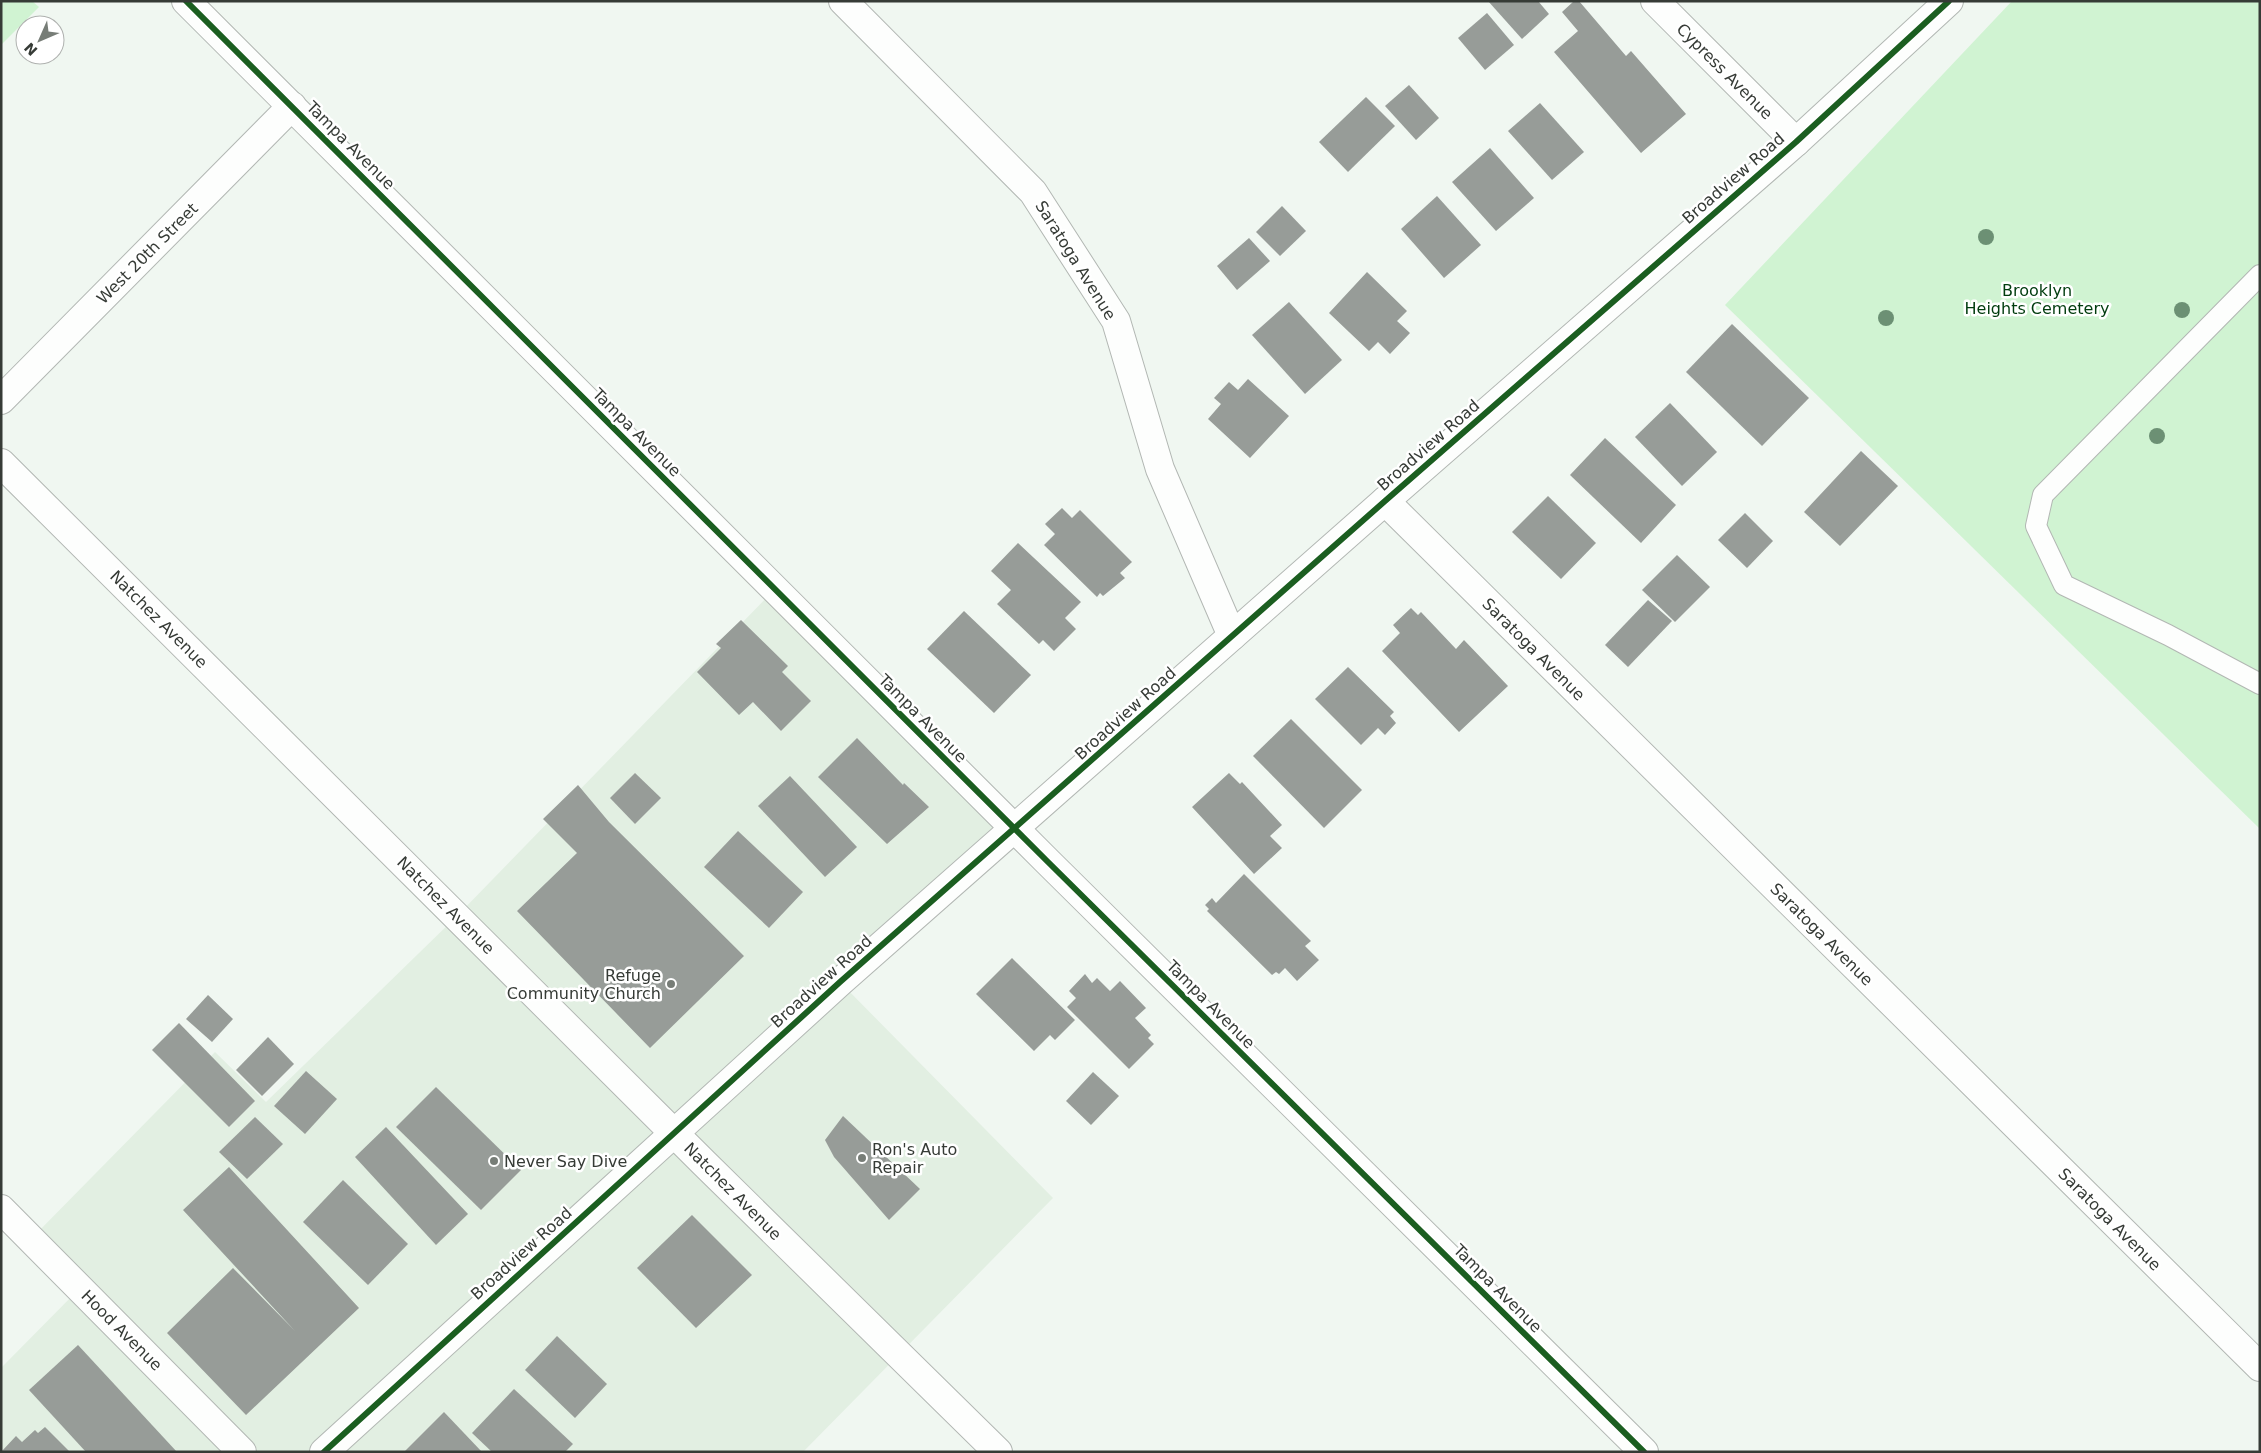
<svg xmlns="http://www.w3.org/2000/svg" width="2261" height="1453" font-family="'DejaVu Sans',sans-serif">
	<rect width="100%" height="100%" fill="#f0f7f1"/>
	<!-- built -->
	<path fill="#e2efe2" d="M775 589 1015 829 840 982 1053 1198 803 1452H1V1368L80 1288 31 1239 215 1052 266 1102 457 916Z"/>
	<!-- green -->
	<g fill="#d0f3d2">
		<path d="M1 1H32L39 7 1 45Z"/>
		<path d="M2012 1H2260V829L1725 305Z"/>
	</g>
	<!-- building -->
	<g fill="#979c98">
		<path d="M1488 1H1538L1549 14 1522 39Z"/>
		<path d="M1574 1H1579L1626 56 1631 51 1686 114 1641 153 1554 52 1578 31 1562 12Z"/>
		<path d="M1487 13 1514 45 1485 70 1458 38Z"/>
		<path d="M1409 85 1439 118 1416 140 1385 106Z"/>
		<path d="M1366 97 1395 126 1348 172 1319 142Z"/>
		<path d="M1540 103 1584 152 1552 180 1508 131Z"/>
		<path d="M1490 148 1534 198 1496 231 1452 182Z"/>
		<path d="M1437 196 1481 245 1444 278 1401 229Z"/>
		<path d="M1282 206 1306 231 1280 256 1256 232Z"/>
		<path d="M1249 238 1270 261 1237 290 1217 266Z"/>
		<path d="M1367 272 1407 311 1397 321 1410 333 1390 354 1378 342 1369 351 1329 313Z"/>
		<path d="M1289 302 1342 360 1305 394 1252 335Z"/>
		<path d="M1732 324 1809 398 1762 446 1686 372Z"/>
		<path d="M1248 379 1289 416 1250 458 1208 419 1221 404 1214 398 1229 382 1238 390Z"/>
		<path d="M1670 403 1717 452 1682 486 1635 437Z"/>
		<path d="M1605 438 1676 505 1641 543 1570 475Z"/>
		<path d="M1861 451 1898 486 1840 546 1804 512Z"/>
		<path d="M1548 496 1596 543 1561 579 1512 532Z"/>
		<path d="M1062 508 1072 518 1080 510 1132 562 1120 573 1125 578 1103 596 1100 593 1097 597 1044 545 1055 534 1045 524Z"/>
		<path d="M1745 513 1773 541 1747 568 1718 540Z"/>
		<path d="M1018 543 1081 602 1065 618 1076 629 1054 651 1043 640 1039 644 997 604 1011 590 991 571Z"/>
		<path d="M1677 555 1710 587 1675 622 1642 590Z"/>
		<path d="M1648 600 1672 621 1628 667 1605 645Z"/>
		<path d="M1411 608 1418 615 1421 612 1456 649 1464 640 1508 686 1459 732 1382 651 1400 633 1393 625Z"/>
		<path d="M964 611 1031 675 994 713 927 649Z"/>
		<path d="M741 620 788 666 782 672 811 701 781 731 753 702 739 715 697 672 721 648 716 644Z"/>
		<path d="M1348 667 1394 712 1390 716 1396 723 1385 735 1378 728 1361 745 1315 699Z"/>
		<path d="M1291 719 1362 790 1324 828 1253 756Z"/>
		<path d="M857 738 903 785 904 783 929 807 887 844 818 777Z"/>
		<path d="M635 773 661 798 635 824 610 798Z"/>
		<path d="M1229 773 1240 784 1242 782 1282 825 1270 836 1282 848 1254 874 1192 807Z"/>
		<path d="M790 776 857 847 825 877 758 806Z"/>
		<path d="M578 785 609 822 744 956 650 1048 517 911 577 853 543 819Z"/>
		<path d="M738 831 803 892 769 928 704 867Z"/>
		<path d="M1244 874 1311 941 1305 946 1319 960 1297 981 1285 968 1279 974 1276 972 1272 975 1207 911 1209 909 1205 905 1212 898 1216 903Z"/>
		<path d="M1012 958 1075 1020 1055 1040 1050 1035 1034 1051 976 994Z"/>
		<path d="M1085 974 1092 983 1097 978 1110 991 1120 981 1146 1008 1135 1018 1151 1035 1148 1038 1154 1044 1129 1069 1067 1007 1076 998 1069 991Z"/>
		<path d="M208 995 233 1019 212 1042 186 1019Z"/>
		<path d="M179 1023 255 1101 229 1127 152 1050Z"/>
		<path d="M268 1037 294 1064 262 1096 236 1070Z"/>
		<path d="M306 1071 337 1099 305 1134 274 1106Z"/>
		<path d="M1093 1072 1119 1096 1091 1125 1066 1101Z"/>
		<path d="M436 1087 521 1170 481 1210 396 1127Z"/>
		<path d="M843 1116 920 1189 889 1220 834 1157 825 1140Z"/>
		<path d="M255 1117 283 1144 247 1179 219 1152Z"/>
		<path d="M386 1127 468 1214 436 1245 355 1157Z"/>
		<path d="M229 1167 359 1308 246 1415 167 1333 233 1268 295 1331 183 1210Z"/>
		<path d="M343 1180 408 1244 368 1285 303 1222Z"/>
		<path d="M692 1215 752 1275 696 1328 637 1268Z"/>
		<path d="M557 1336 607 1384 575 1418 525 1370Z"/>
		<path d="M78 1345 177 1452H86L29 1390Z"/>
		<path d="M514 1389 573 1444 565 1452H492L472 1433Z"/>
		<path d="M444 1412 482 1452H404Z"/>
		<path d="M45 1427 70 1452 2 1451 16 1436 22 1442 35 1430 38 1433Z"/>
	</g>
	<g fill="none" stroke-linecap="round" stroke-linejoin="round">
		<!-- lane casing -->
		<g stroke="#b2b7b3" stroke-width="22">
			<path id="lane" d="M2260 275 2043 495 2036 526 2064 585 2168 635 2260 684"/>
		</g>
		<!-- street casing -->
		<g stroke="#b2b7b3" stroke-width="30">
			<g id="street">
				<path d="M186 1 1048 862 1644 1452"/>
				<path d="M843 1 1033 192 1116 321 1160 469 1232 636"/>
				<path d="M1655 1 1796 142"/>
				<path d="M1 400 292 106"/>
				<path d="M1 463 704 1163 998 1452"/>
				<path d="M1385 501 2260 1367"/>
				<path d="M1 1209 242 1452"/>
			</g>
		</g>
		<!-- secondary casing -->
		<g stroke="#b2b7b3" stroke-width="30">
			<path id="secondary" d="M324 1452 840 982 1385 501 1796 142 1949 1"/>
		</g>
		<!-- lane -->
		<use href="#lane" stroke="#fdfefd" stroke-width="20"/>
		<!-- street -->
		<use href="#street" stroke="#fdfefd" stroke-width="28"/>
		<!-- secondary -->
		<use href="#secondary" stroke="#fdfefd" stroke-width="28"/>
		<!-- cycleway casing -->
		<g stroke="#fff" stroke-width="9">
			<g id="cycleway">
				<path d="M186 1 1048 862 1644 1452"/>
				<path d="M324 1452 840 982 1385 501 1796 142 1949 1"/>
			</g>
		</g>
		<!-- cycleway -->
		<use href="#cycleway" stroke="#1b5e20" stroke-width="6"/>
	</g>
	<!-- trees -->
	<g fill="#6c9074">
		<circle cx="1986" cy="237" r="8"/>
		<circle cx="2182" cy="310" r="8"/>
		<circle cx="1886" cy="318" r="8"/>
		<circle cx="2157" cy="436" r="8"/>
	</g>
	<!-- markers -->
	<g fill="#777d77" stroke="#fff" stroke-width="2">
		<circle cx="671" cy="984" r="5"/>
		<circle cx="862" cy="1158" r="5"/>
		<circle cx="494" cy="1161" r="5"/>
	</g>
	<g text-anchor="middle" stroke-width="5" stroke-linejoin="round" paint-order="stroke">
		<!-- street labels -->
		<g font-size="16" fill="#363b36" stroke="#fff">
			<text transform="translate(1725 71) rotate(45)" y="6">Cypress Avenue</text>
			<text transform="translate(351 145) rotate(45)" y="6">Tampa Avenue</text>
			<text transform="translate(1733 178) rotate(-41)" y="6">Broadview Road</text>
			<text transform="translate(147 253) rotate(-45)" y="6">West 20th Street</text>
			<text transform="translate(1076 260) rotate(58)" y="6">Saratoga Avenue</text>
			<text transform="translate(637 432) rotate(45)" y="6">Tampa Avenue</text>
			<text transform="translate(1428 445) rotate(-41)" y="6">Broadview Road</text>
			<text transform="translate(159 619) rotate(45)" y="6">Natchez Avenue</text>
			<text transform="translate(1534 649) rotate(45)" y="6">Saratoga Avenue</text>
			<text transform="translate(1125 713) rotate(-42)" y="6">Broadview Road</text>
			<text transform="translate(923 718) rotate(45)" y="6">Tampa Avenue</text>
			<text transform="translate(446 905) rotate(45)" y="6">Natchez Avenue</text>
			<text transform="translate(1822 934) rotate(45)" y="6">Saratoga Avenue</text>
			<text transform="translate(821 981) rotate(-42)" y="6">Broadview Road</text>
			<text transform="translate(1211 1004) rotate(45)" y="6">Tampa Avenue</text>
			<text transform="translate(733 1191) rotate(45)" y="6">Natchez Avenue</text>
			<text transform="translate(2110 1219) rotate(45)" y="6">Saratoga Avenue</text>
			<text transform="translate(521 1253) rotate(-42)" y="6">Broadview Road</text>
			<text transform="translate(1498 1288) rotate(45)" y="6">Tampa Avenue</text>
			<text transform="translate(122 1330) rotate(45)" y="6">Hood Avenue</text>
		</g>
		<!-- park labels -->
		<g font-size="16" fill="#003c0e" stroke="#fff">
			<text x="2037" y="296">Brooklyn<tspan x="2037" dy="18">Heights Cemetery</tspan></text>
		</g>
		<!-- poi labels -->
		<g font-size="16" fill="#363b36" stroke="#fff" text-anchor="start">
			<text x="661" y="981" text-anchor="end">Refuge<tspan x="661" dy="18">Community Church</tspan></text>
			<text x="872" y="1155">Ron's Auto<tspan x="872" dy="18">Repair</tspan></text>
			<text x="504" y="1167">Never Say Dive</text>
		</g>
	</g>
	<!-- border -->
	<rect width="2261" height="1453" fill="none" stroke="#363b36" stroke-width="5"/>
	<!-- north arrow -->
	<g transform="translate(40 40) rotate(225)"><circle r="24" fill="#ffffff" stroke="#afb1af"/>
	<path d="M0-4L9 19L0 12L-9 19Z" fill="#777d77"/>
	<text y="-8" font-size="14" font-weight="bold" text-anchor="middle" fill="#363b36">N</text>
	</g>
</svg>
